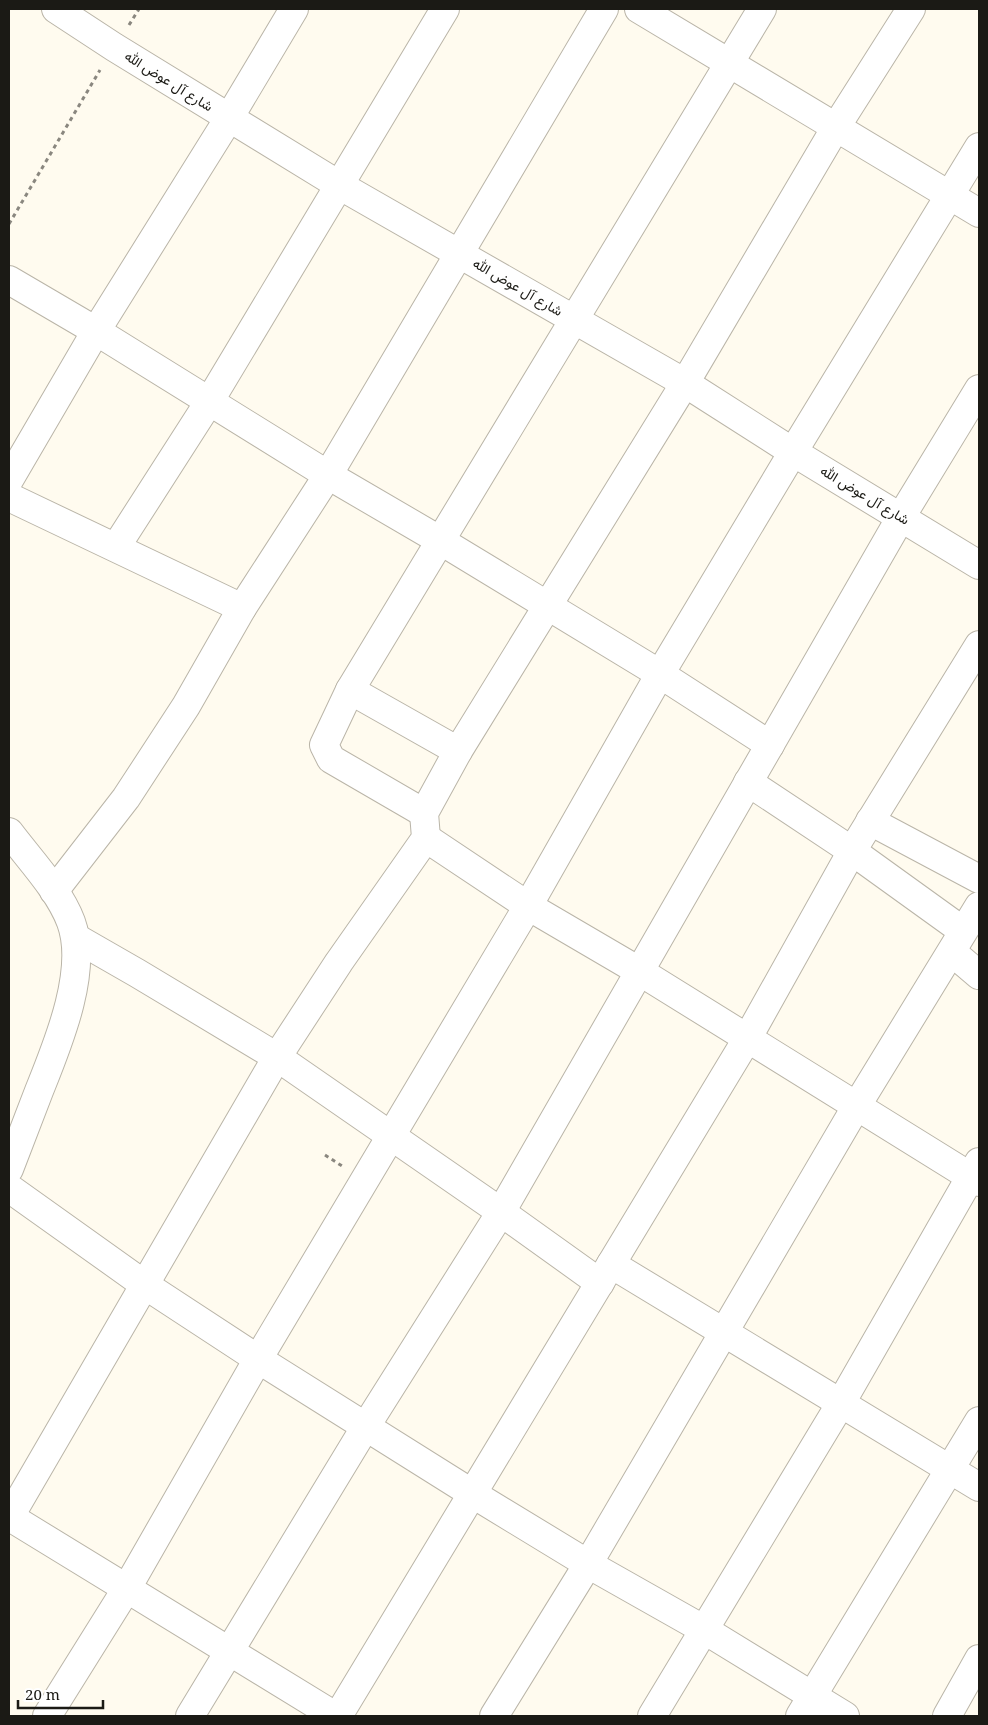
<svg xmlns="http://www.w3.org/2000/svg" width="988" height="1725" font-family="'Noto Serif',Vazirmatn,serif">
	<rect width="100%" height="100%" fill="#fffbef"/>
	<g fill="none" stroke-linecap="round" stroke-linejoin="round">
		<!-- minor casing -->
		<g stroke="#bab5a8" stroke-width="30">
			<g id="minor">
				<path d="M56 9 114 47 339 185 685 383 793 452 979 565"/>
				<path d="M639 9 979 213"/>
				<path d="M9 280 96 331 328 475 441 541 660 674 770 745"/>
				<path d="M9 480 96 331 229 118 294 9"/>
				<path d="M9 497 242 608"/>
				<path d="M116 547 209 402 445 9"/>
				<path d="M350 690 458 751"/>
				<path d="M748 782 852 851 963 931"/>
				<path d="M424 813 331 759 324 745 350 690 762 9"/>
				<path d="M870 821 979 879"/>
				<path d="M9 832C30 860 59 890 71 922 89 971 57 1046 39 1091 29 1117 19 1143 9 1169"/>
				<path d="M426 838 528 906 639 971 979 1182"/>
				<path d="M54 891 126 798 186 706 242 608 328 475 604 9"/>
				<path d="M76 938 137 973 277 1057 501 1212 600 1283"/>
				<path d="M952 952 979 975"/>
				<path d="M9 1188 145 1285 258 1359 473 1494 588 1564 703 1629 845 1716"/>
				<path d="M611 1264 979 1487"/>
				<path d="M10 1517 335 1716"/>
				<path d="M9 1518 277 1057 339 962 426 838 424 813 458 751 685 383 836 127 911 9"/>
				<path d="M47 1716 127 1588 258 1359 528 906 660 674 793 452 979 147"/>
				<path d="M190 1716 366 1426 501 1212 901 517 979 389"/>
				<path d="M338 1716 747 1039 852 851 979 645"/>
				<path d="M494 1716 588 1564 856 1107 979 906"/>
				<path d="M652 1716 841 1403 979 1162"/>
				<path d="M800 1716 979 1421"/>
				<path d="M947 1716 979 1659"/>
			</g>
		</g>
		<!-- path -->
		<g stroke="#8a877f" stroke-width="3" stroke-dasharray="4 4" stroke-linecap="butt">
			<path d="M129 25 139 9"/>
			<path d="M9 224 100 70"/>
			<path d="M325 1155 342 1166"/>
		</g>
		<!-- minor -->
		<use href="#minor" stroke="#fff" stroke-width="28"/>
	</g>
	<g text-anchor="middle" stroke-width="4" stroke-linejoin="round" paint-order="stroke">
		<!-- street labels -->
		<g font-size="14" fill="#1b1a15" stroke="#fff">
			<text transform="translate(169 81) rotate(32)" y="5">شارع آل عوض الله</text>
			<text transform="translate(518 287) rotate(30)" y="5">شارع آل عوض الله</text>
			<text transform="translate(865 495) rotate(31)" y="5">شارع آل عوض الله</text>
		</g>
	</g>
	<!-- border -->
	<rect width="988" height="1725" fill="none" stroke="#1b1a15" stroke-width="20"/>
	<!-- scale -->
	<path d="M18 1700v8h85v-8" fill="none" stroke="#1b1a15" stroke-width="2.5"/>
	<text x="25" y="1700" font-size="15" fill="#1b1a15" stroke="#ffffff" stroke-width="4" paint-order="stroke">20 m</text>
</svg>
